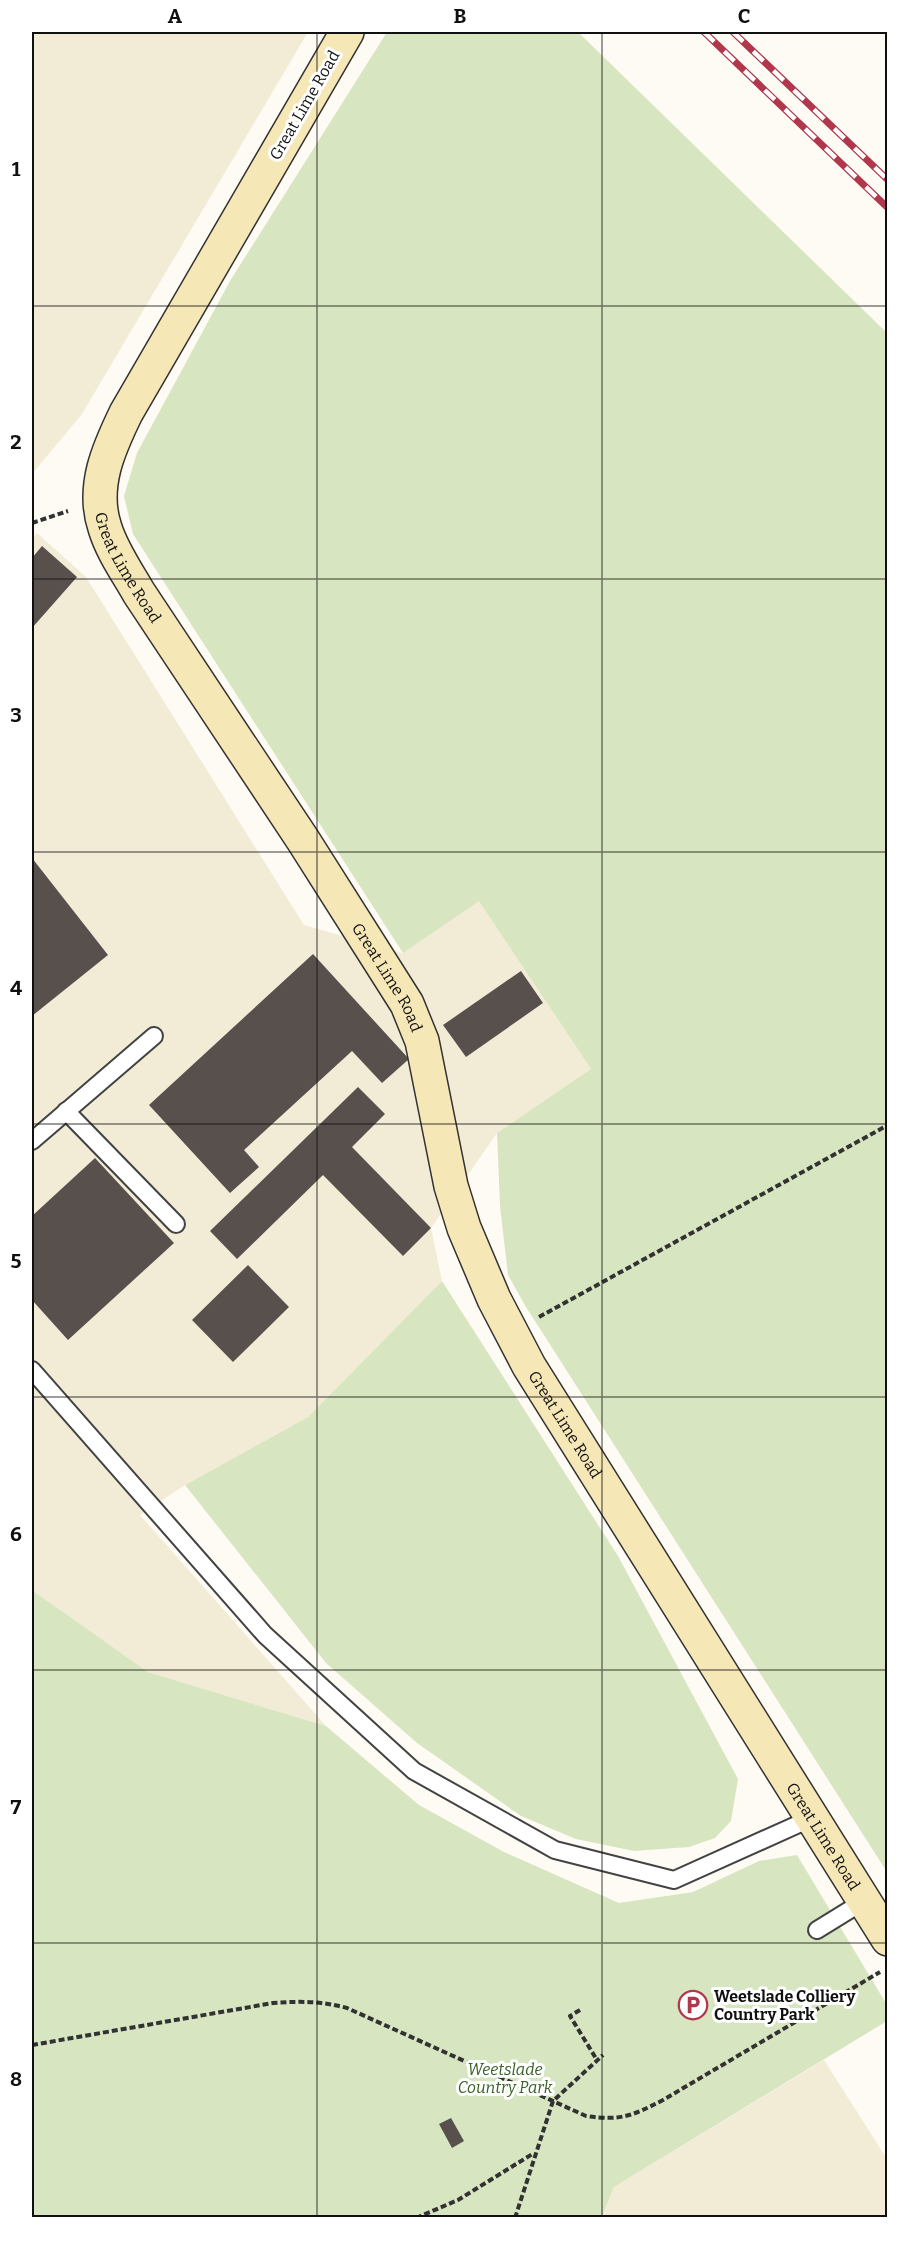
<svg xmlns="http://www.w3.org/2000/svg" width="919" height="2249" font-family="Bitter,serif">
	<rect width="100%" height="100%" fill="#fefbf4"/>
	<!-- farmland -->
	<g fill="#f2ecd6">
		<path d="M32 32H308L82 414 32 474Z"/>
		<path d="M37 533 86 577 304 925 403 953 479 900 591 1069 497 1133 431 1228 442 1281 308 1417 185 1485 140 1515 326 1726 148 1672 32 1590V539Z"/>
		<path d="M824 2060 887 2159V2217L602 2218 614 2187Z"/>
	</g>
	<!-- green -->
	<g fill="#d8e5c1">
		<path d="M387 32H578L887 333V1872L526 1307 508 1275 500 1206 497 1133 591 1069 479 901 403 953 133 534 124 496 137 453 230 281Z"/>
		<path d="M442 1281 618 1556 738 1779 731 1821 715 1838 689 1847 634 1851 576 1839 521 1816 417 1743 326 1663 185 1485 308 1417Z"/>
		<path d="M32 1590 148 1672 326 1726 419 1805 504 1852 619 1903 693 1892 759 1861 797 1855 887 2005V2021L614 2187 602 2217H32Z"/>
	</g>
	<!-- building -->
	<g fill="#57504d">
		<path d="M42 546 77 577 32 628V558Z"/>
		<path d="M32 858 108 955 32 1016Z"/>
		<path d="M313 954 409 1059 382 1083 352 1051 244 1150 259 1167 230 1193 149 1105Z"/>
		<path d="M521 971 543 1003 466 1057 443 1025Z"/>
		<path d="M358 1087 385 1114 352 1147 431 1228 403 1256 323 1175 237 1259 210 1231Z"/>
		<path d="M95 1158 174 1243 68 1340 32 1300V1216Z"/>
		<path d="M248 1265 289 1307 233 1362 192 1320Z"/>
		<path d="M451 2118 464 2141 452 2148 439 2124Z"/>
	</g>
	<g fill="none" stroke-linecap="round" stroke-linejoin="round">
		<!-- lane casing -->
		<g stroke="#434343" stroke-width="20">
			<g id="lane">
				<path d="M66 1111 176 1224"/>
				<path d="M32 1141 154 1036"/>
				<path d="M32 1370 265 1635 414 1771 555 1850 674 1880 812 1818"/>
				<path d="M817 1930 864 1901"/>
			</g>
		</g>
		<!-- secondary casing -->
		<g stroke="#323232" stroke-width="36">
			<g id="secondary">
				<path id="s1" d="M347 32 126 413C109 448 91 487 105 528 112 551 127 572 139 593L303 840 407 1004 422 1041 451 1186 464 1228 494 1299 529 1366 888 1939"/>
			</g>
		</g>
		<!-- path -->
		<g stroke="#323232" stroke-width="4" stroke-dasharray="6 3" stroke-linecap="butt">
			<path d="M32 523 68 511"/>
			<path d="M539 1317 888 1125"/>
			<path d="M580 2010 570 2016 597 2060"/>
			<path d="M32 2045 273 2003C299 2001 321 2001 347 2008L586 2116C621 2121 632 2116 663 2100L880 1972"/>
			<path d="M416 2218 458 2200 534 2153"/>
			<path d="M515 2218 553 2101 603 2055"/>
		</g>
		<!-- lane -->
		<use href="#lane" stroke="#fff" stroke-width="16"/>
		<!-- secondary -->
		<use href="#secondary" stroke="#f6e7b7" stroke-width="33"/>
		<!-- rail casing -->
		<g stroke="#b1374c" stroke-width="7">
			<g id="rail">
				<path d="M704 32 888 208"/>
				<path d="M733 32 888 180"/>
			</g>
		</g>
		<!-- rail -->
		<use href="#rail" stroke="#fff" stroke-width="4.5" stroke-dasharray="14" stroke-linecap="butt"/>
	</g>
	<!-- grid -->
	<path fill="none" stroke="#101010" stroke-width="1.5" stroke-opacity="0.55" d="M317 32V2218M602 32V2218M32 306H888M32 579H888M32 852H888M32 1124H888M32 1397H888M32 1670H888M32 1943H888"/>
	<!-- icons -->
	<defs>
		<g id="parking-ring" transform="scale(1.5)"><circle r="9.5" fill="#fff" stroke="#b1374c" stroke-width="1.5"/><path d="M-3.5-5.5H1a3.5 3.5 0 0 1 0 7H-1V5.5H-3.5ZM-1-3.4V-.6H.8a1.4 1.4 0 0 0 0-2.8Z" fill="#b1374c"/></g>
	</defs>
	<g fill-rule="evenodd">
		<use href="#parking-ring" x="693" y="2005"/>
	</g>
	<g text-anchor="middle" stroke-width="6" stroke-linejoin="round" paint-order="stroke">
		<!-- street labels -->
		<g font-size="16" fill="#101010" stroke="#fff">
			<text transform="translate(304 105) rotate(-60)" y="6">Great Lime Road</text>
			<text dy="6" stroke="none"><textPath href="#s1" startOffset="606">Great Lime Road</textPath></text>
			<text dy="6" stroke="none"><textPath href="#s1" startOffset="1092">Great Lime Road</textPath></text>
			<text dy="6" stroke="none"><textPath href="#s1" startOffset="1578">Great Lime Road</textPath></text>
			<text dy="6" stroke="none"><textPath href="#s1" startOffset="2064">Great Lime Road</textPath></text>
		</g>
		<!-- poi labels -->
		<g font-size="16" font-weight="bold" fill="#101010" stroke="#fff" text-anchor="start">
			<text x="714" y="2002">Weetslade Colliery<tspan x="714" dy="18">Country Park</tspan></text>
		</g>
		<!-- park labels -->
		<g font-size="16" font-style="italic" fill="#3a6127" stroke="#fff">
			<text x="505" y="2075">Weetslade<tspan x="505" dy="18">Country Park</tspan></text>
		</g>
	</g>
	<!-- border -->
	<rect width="919" height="2249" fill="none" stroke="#ffffff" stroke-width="66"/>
	<rect x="33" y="33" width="853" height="2183" fill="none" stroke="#101010" stroke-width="2"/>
	<g font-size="20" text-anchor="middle" font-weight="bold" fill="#101010">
		<text x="175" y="23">A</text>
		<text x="460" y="23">B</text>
		<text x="744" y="23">C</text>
		<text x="16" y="176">1</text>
		<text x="16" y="449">2</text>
		<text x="16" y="722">3</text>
		<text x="16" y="995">4</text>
		<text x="16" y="1268">5</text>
		<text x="16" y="1541">6</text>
		<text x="16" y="1814">7</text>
		<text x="16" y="2086">8</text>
	</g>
</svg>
